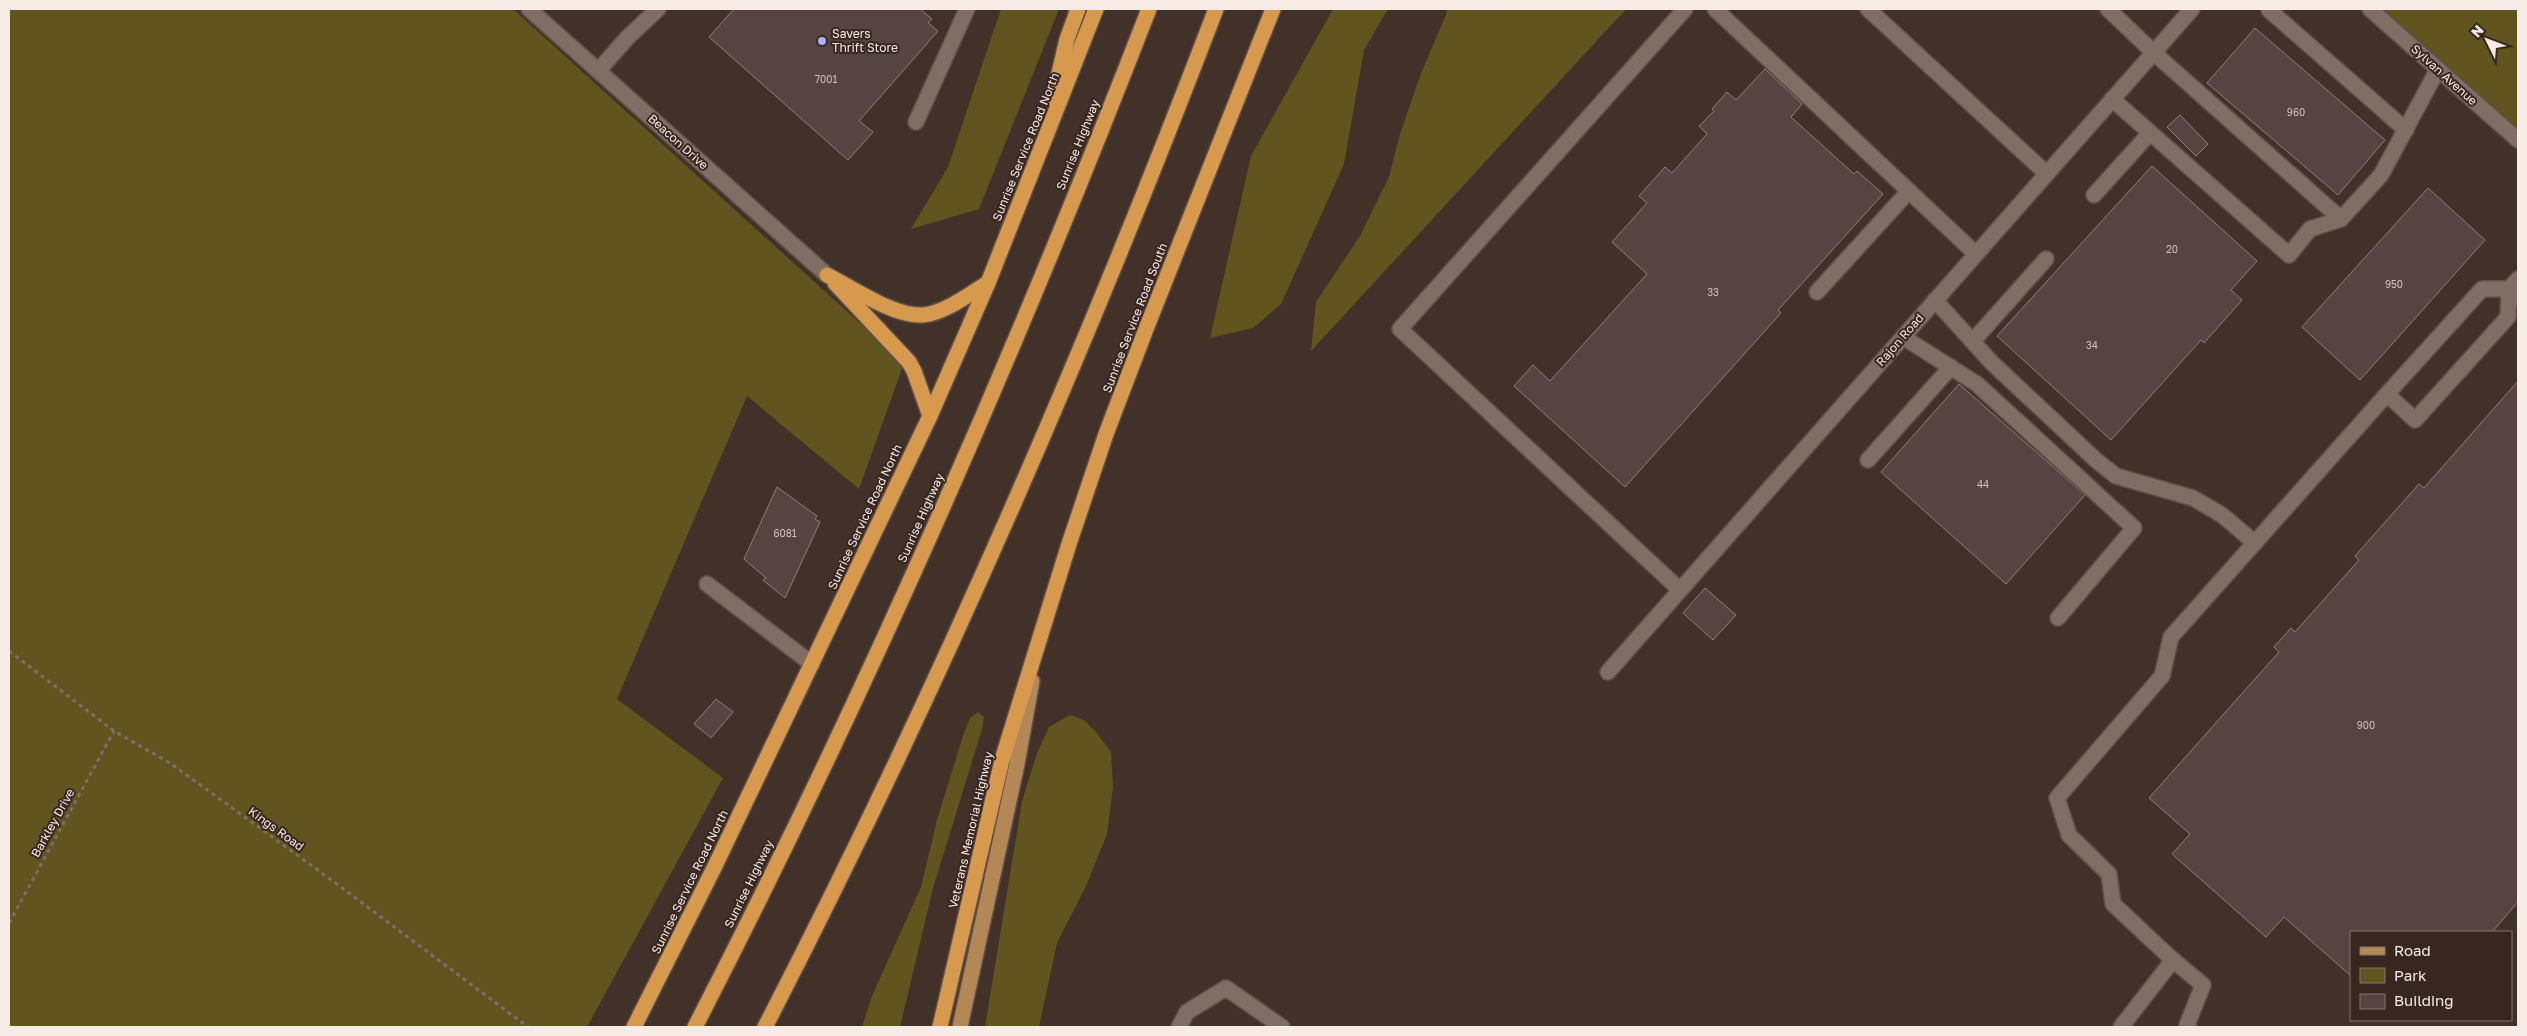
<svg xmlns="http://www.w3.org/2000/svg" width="2527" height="1036" font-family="'Golos Text',sans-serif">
	<rect width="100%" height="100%" fill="#423129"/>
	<!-- green -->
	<g fill="#62541f">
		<path d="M9 9H513L904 363 859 489 747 396 617 699 723 778 587 1027H9Z"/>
		<path d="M1001 9H1059L979 209 911 229 948 167Z"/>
		<path d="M1333 9H1388L1364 50 1344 164 1281 304 1253 328 1210 338 1251 156Z"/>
		<path d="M1446 9H1626L1311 351 1316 302 1360 236 1389 177 1400 134 1420 76 1447 12Z"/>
		<path d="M2383 9H2518V130Z"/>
		<path d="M978 712 984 717 982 729 933 888 900 1027H862L872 996 921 887 937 820 963 736 970 718Z"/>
		<path d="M1070 715 1084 720 1096 732 1111 752 1113 787 1107 834 1086 886 1057 943 1039 1027H985L1022 801 1037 753 1049 727Z"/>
	</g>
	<!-- building -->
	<g fill="#574342" stroke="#947d7d">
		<path d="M734 9H920L932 19 928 23 938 31 859 121 873 132 848 160 709 37Z"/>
		<path d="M2255 28 2385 140 2338 195 2207 83Z"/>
		<path d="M1765 69 1802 104 1791 117 1854 174 1857 171 1883 194 1778 310 1781 313 1625 487 1514 386 1533 365 1550 381 1647 274 1612 242 1647 203 1639 196 1665 167 1672 173 1707 134 1699 126 1714 111 1712 109 1727 92 1736 100Z"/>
		<path d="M2180 115 2208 144 2196 156 2167 127Z"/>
		<path d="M2152 166 2257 261 2231 290 2242 300 2204 343 2201 340 2111 440 1997 336Z"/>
		<path d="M2428 188 2485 240 2360 380 2302 327Z"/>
		<path d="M2518 381V902L2492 932H2351V976L2284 917 2266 937 2172 854 2190 834 2149 798 2279 652 2274 647 2291 628 2295 632 2359 560 2355 556 2419 484 2424 488Z"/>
		<path d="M1959 384 2085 495 2006 584 1881 472Z"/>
		<path d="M777 487 817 516 815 519 820 522 785 598 763 580 766 578 744 559Z"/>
		<path d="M1705 588 1736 615 1713 640 1683 613Z"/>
		<path d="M716 699 733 712 711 738 694 724Z"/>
	</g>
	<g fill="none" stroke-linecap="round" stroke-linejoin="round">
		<!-- minor casing -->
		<g stroke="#5e4f49" stroke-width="18">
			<g id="minor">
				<path d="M529 9 827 275"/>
				<path d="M1715 9 1976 254"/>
				<path d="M1868 9 2046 173"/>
				<path d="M2108 9 2153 52 2341 219"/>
				<path d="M2370 9 2518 140"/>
				<path d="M2269 10 2406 130"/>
				<path d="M598 71 628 37 658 9"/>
				<path d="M2112 99 2289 255 2310 229 2341 219 2381 175 2438 69"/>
				<path d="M916 122 967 9"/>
				<path d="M2094 195 2150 133"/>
				<path d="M2518 279 2509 289 2508 317 2415 420 2387 394 2482 289H2509L2518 299"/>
				<path d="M1817 292 1909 191"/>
				<path d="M1935 300 1991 362 2097 461 2116 476 2193 498 2222 515 2255 543"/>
				<path d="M1903 337 1977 384 2134 528 2058 618"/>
				<path d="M1973 341 2046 259"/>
				<path d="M1868 460 1951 367"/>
				<path d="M707 584 812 664"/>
				<path d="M1680 590 1400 329 1685 9"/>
				<path d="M1608 672 2192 9"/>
				<path d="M2173 960 2203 985 2187 1025 2189 1027"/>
				<path d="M1179 1027 1187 1012 1226 988 1282 1027"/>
				<path d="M2121 1027 2173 960 2113 904 2109 874 2069 835 2057 798 2162 676 2171 637 2387 394"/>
			</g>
		</g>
		<!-- major casing -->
		<g stroke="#5e4f49" stroke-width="18">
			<path id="major" d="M960 1027 1017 764 1032 681"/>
		</g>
		<!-- highway casing -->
		<g stroke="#5e4f49" stroke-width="18">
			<g id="highway">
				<path d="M1053 99 1067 39 1078 9"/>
				<path d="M827 275C853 288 894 317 923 315 945 313 969 294 988 283"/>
				<path d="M835 283 909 362 914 371 930 416"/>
				<path d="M634 1027 715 866 930 416 988 283 1096 9"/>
				<path d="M695 1027C865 697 1015 355 1149 9"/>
				<path d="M765 1027C935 698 1084 355 1216 9"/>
				<path d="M940 1027 1002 760 1069 544 1106 434 1146 329 1273 9"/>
			</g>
		</g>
		<!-- path -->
		<g stroke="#7e6f68" stroke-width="3" stroke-dasharray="4 4" stroke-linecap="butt">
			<path d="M9 651 114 731 170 763 337 884 528 1027"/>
			<path d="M9 923 114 731"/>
		</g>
		<!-- minor -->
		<use href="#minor" stroke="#806d64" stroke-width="15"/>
		<!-- major -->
		<use href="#major" stroke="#b48757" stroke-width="15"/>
		<!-- highway -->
		<use href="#highway" stroke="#d7994e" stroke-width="15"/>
	</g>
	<!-- markers -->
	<circle fill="#aab0fc" stroke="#382720" stroke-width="2" cx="822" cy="41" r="5"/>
	<g text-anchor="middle" stroke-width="4" stroke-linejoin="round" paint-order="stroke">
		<!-- number labels -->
		<g font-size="10" fill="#cfc1bd">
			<text x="826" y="83">7001</text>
			<text x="2296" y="116">960</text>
			<text x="2172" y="253">20</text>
			<text x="2394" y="288">950</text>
			<text x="1713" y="296">33</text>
			<text x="2092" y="349">34</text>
			<text x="1983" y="488">44</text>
			<text x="785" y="537">6081</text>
			<text x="2366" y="729">900</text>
		</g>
		<!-- poi labels -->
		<g font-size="12" fill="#f7ebe6" stroke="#382720" text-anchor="start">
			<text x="832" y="38">Savers<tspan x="832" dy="14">Thrift Store</tspan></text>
		</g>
		<!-- street labels -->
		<g font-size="12" fill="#f7ebe6" stroke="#382720">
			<text transform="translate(2444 75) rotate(42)" y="4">Sylvan Avenue</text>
			<text transform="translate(678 142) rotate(42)" y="4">Beacon Drive</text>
			<text transform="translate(1078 145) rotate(-68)" y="4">Sunrise Highway</text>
			<text transform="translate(1026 147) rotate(-68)" y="4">Sunrise Service Road North</text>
			<text transform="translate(1135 318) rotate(-69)" y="4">Sunrise Service Road South</text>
			<text transform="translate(1900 340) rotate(-49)" y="4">Rajon Road</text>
			<text transform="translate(865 517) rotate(-65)" y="4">Sunrise Service Road North</text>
			<text transform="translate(921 518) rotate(-66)" y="4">Sunrise Highway</text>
			<text transform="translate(53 823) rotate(-61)" y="4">Barkley Drive</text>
			<text transform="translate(276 829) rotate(36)" y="4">Kings Road</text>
			<text transform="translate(971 830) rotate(-77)" y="4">Veterans Memorial Highway</text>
			<text transform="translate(690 882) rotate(-64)" y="4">Sunrise Service Road North</text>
			<text transform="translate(749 884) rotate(-64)" y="4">Sunrise Highway</text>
		</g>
	</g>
	<!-- border -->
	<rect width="2527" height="1036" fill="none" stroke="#f7ebe6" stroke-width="20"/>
	<!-- legend -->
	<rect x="2350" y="931" width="162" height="90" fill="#382720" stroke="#84756f"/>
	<rect x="2360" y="947" width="25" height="8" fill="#b48757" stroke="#84756f"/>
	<text x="2394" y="956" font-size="15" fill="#f7ebe6">Road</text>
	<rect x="2360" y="968" width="25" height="15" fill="#62541f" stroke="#84756f"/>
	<text x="2394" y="981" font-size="15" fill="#f7ebe6">Park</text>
	<rect x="2360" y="994" width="25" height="15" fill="#574342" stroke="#84756f"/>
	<text x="2394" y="1006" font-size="15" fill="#f7ebe6">Building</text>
	<!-- north arrow -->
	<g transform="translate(2487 40) rotate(312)" stroke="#382720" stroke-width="4" paint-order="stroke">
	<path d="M0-4L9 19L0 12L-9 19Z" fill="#f7ebe6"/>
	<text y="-8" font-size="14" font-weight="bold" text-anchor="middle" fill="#f7ebe6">N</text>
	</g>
</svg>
